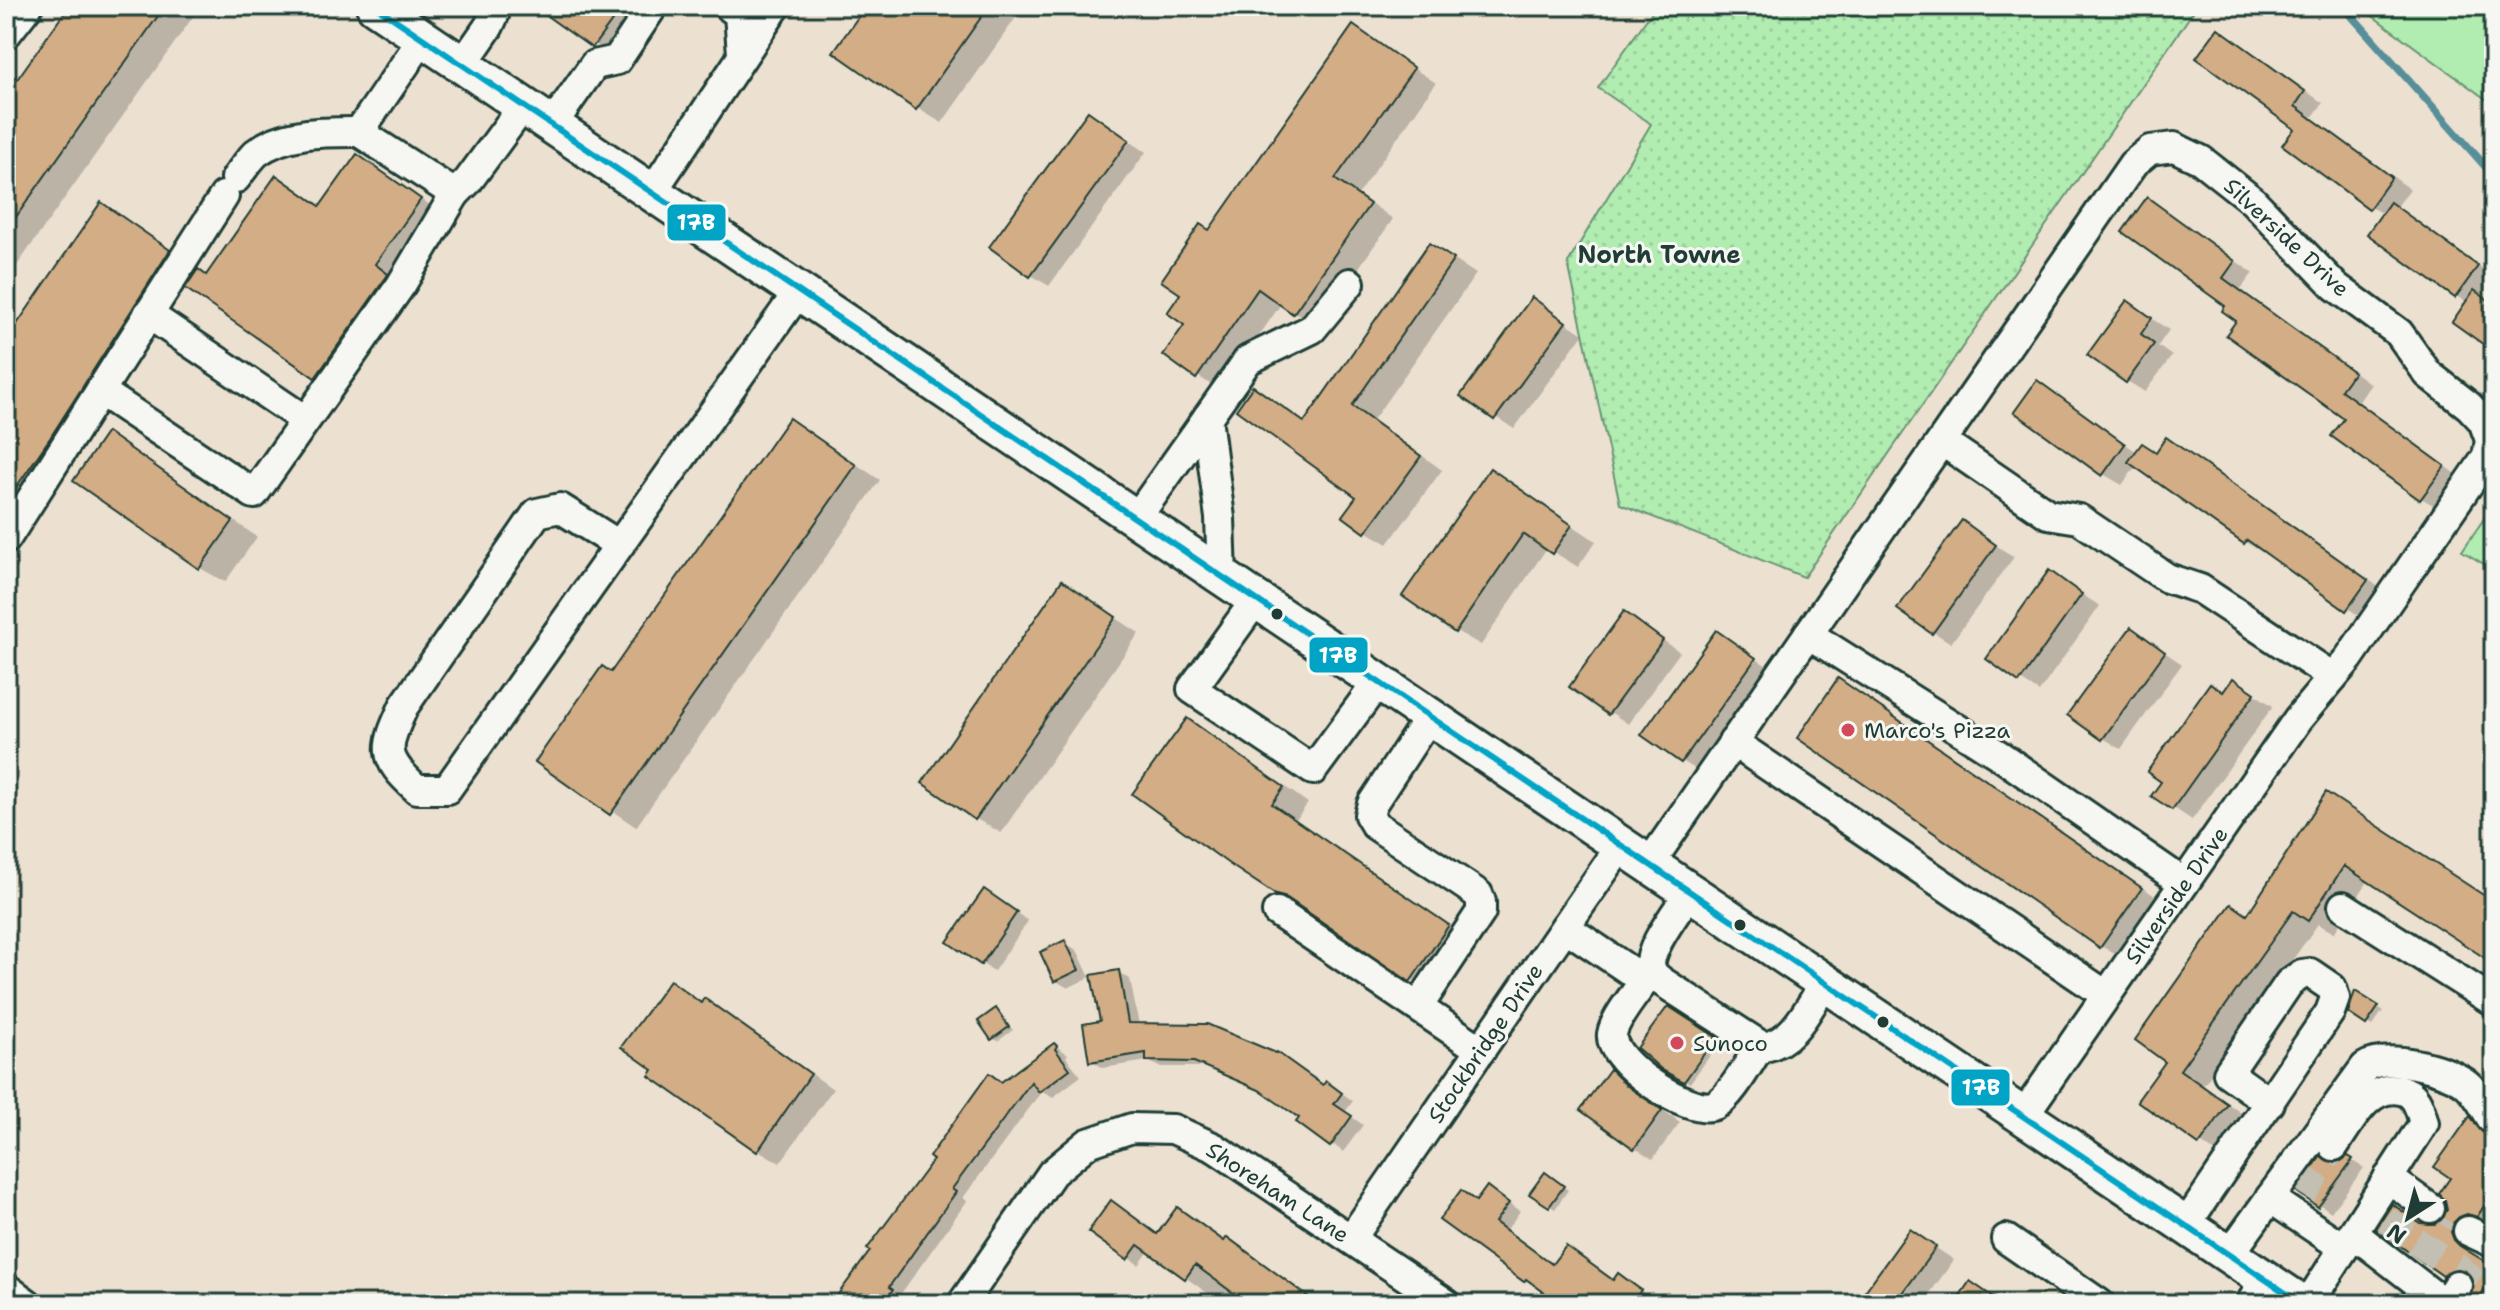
<svg xmlns="http://www.w3.org/2000/svg" width="2500" height="1310" font-family="'Shantell Sans',sans-serif">
	<defs>
		<pattern id="grass-dots" width="8" height="8" patternUnits="userSpaceOnUse" patternTransform="scale(2)"><rect width="8" height="8" fill="#b1ecb1"/><path d="M2 2h.1M6 6h.1" fill="none" stroke="#98cb99" stroke-width="1.8" stroke-linecap="round"/></pattern>
		<pattern id="forest-crowns" width="20" height="18" patternUnits="userSpaceOnUse" patternTransform="scale(2)"><rect width="20" height="18" fill="#b1ecb1"/><path d="M2 6a3 3 0 1 1 6 0M12 15a3 3 0 1 1 6 0" fill="none" stroke="#98cb99"/></pattern>
	</defs>
	<rect width="100%" height="100%" fill="#ece0d1"/>
	<filter id="ink" filterUnits="userSpaceOnUse"><feTurbulence type="fractalNoise" baseFrequency=".0125" numOctaves="2"/><feDisplacementMap in="SourceGraphic" scale="16" xChannelSelector="R" yChannelSelector="G"/><feConvolveMatrix kernelMatrix="1 2 1 2 8 2 1 2 1" color-interpolation-filters="sRGB"/></filter>
	<g filter="url(#ink)">
		<!-- grass -->
		<path fill="url(#grass-dots)" stroke="#689472" stroke-width="2" d="M1656 6H2197L1804 577 1620 504 1568 263 1651 124 1598 88Z"/>
		<!-- forest -->
		<path fill="url(#forest-crowns)" stroke="#689472" stroke-width="2" d="M2494 504V570L2462 551Z"/>
		<!-- park -->
		<path fill="#b1ecb1" stroke="#689472" stroke-width="2" d="M2359 6H2494V105Z"/>
		<!-- shadow -->
		<g fill="#0003">
			<path d="M72 6H184L195 14 6 281V99Z"/>
			<path d="M535 6H658L620 60Z"/>
			<path d="M868 6H1024L942 123 917 108Z"/>
			<path d="M1353 28 1436 83 1358 194 1393 219 1318 326 1281 304 1221 391 1165 355 1187 325 1183 294 1210 232Z"/>
			<path d="M2219 30 2323 103 2312 118 2410 189 2396 208 2494 277 2482 296 2494 303V350L2468 303 2456 296 2383 214 2370 207 2297 129Z"/>
			<path d="M1088 113 1146 152 1049 286 1031 275Z"/>
			<path d="M357 156 445 215 340 391 316 377 208 277 276 178 322 207Z"/>
			<path d="M2148 200 2253 273 2240 290 2371 384 2358 403 2462 478 2440 509 2421 498 2347 418 2239 320Z"/>
			<path d="M101 205 194 265 6 545V343Z"/>
			<path d="M1453 259 1476 274 1373 420 1442 470 1388 544 1366 531 1359 496 1254 389 1306 423Z"/>
			<path d="M1532 299 1583 334 1514 429 1463 395Z"/>
			<path d="M2127 302 2169 330 2158 346 2172 356 2145 392 2127 381Z"/>
			<path d="M2038 383 2137 452 2157 454 2185 451 2386 592 2365 620 2265 551 2264 553 2245 542 2136 466 2122 485 2103 474Z"/>
			<path d="M790 420 880 480 636 827 538 761 612 674Z"/>
			<path d="M107 435 132 449 257 537 225 582 200 568 76 480Z"/>
			<path d="M1490 471 1596 541 1578 567 1547 548 1481 645 1456 631Z"/>
			<path d="M1962 523 2014 557 1951 643 1933 632Z"/>
			<path d="M2049 573 2100 606 2039 692 1988 659Z"/>
			<path d="M1063 583 1139 633 1001 833 976 819Z"/>
			<path d="M1625 614 1680 652 1628 724 1572 686Z"/>
			<path d="M2131 629 2182 664 2121 749 2103 738Z"/>
			<path d="M1716 632 1773 670 1700 772 1682 761Z"/>
			<path d="M2234 680 2273 706 2192 820 2154 795Z"/>
			<path d="M1839 681 1864 695 2165 903 2126 960 2101 946Z"/>
			<path d="M1187 721 1212 735 1308 803 1296 820 1473 941 1436 994 1277 894Z"/>
			<path d="M2352 809 2494 902V962L2369 880 2334 933 2318 924 2203 1086 2251 1120 2225 1157 2200 1143 2168 1061 2248 916Z"/>
			<path d="M997 899 1028 921 994 971 982 964Z"/>
			<path d="M1065 943 1077 950 1090 977 1068 988 1056 981Z"/>
			<path d="M1118 972 1130 979 1139 1025 1338 1090 1353 1101 1345 1112 1363 1125 1343 1152 1267 1093 1208 1067H1160L1148 1061 1103 1068 1091 1060Z"/>
			<path d="M670 983 703 1003 705 1001 727 1014 833 1089 780 1163 758 1150Z"/>
			<path d="M2356 994 2383 1011 2372 1026 2350 1012Z"/>
			<path d="M1668 1008 1720 1042 1690 1083 1663 1068Z"/>
			<path d="M996 1011 1013 1030 998 1041 992 1038Z"/>
			<path d="M1054 1045 1068 1054 1066 1057 1081 1076 1053 1097 1042 1091 963 1198 967 1201 900 1295 904 1298 899 1304H832L1003 1083Z"/>
			<path d="M1610 1072 1629 1082 1645 1098 1680 1122 1653 1159 1635 1148Z"/>
			<path d="M2470 1119 2480 1124 2489 1135H2494V1212L2488 1221 2479 1219 2468 1223 2461 1238 2464 1248 2494 1269V1297L2489 1304 2473 1294 2476 1285 2468 1273 2455 1280 2444 1274 2421 1225 2437 1226 2445 1220 2449 1209 2452 1177Z"/>
			<path d="M2348 1158 2364 1168 2331 1212 2299 1190Z"/>
			<path d="M1551 1177 1568 1190 1555 1209 1550 1206Z"/>
			<path d="M1462 1192 1478 1202 1499 1196 1520 1211 1506 1231 1554 1266 1614 1281 1630 1283 1652 1299 1648 1304H1564L1525 1280Z"/>
			<path d="M1911 1231 1954 1260 1922 1304H1858Z"/>
			<path d="M1090 1232 1159 1235 1239 1246 1319 1304H1210L1214 1298 1149 1251 1139 1265Z"/>
		</g>
		<g fill="none" stroke-linecap="round" stroke-linejoin="round">
			<!-- stream -->
			<path stroke="#578f99" stroke-width="8" d="M2343 6 2494 176"/>
		</g>
		<!-- building -->
		<g fill="#d3ad85" stroke="#1f3d34" stroke-width="2">
			<path d="M69 6H165L6 231V95Z"/>
			<path d="M533 6H623L592 48Z"/>
			<path d="M866 6H989L916 110 833 52Z"/>
			<path d="M1353 25 1414 68 1335 179 1370 204 1293 314 1258 289 1196 379 1163 355 1184 325 1167 313 1180 294 1161 281 1200 224 1209 230Z"/>
			<path d="M2218 28 2305 91 2295 106 2392 177 2369 209 2282 145 2294 129 2196 58Z"/>
			<path d="M1088 111 1129 140 1030 277 989 247Z"/>
			<path d="M357 154 421 199 375 264 388 274 387 276 315 378 185 288 198 269 206 275 276 175 320 206Z"/>
			<path d="M2147 197 2235 261 2223 278 2354 372 2341 390 2445 466 2420 500 2331 436 2344 419 2226 335 2236 321 2222 311 2225 306 2122 232Z"/>
			<path d="M101 202 170 250 50 438 6 502V340Z"/>
			<path d="M2390 202 2478 266 2455 298 2367 234Z"/>
			<path d="M1429 243 1454 259 1352 406 1421 456 1365 533 1342 516 1356 497 1236 410 1253 386 1304 422Z"/>
			<path d="M2474 290 2494 304V352L2452 322Z"/>
			<path d="M1532 297 1566 322 1494 420 1460 396Z"/>
			<path d="M2127 300 2152 318 2141 334 2154 344 2126 383 2087 355Z"/>
			<path d="M2037 380 2125 444 2102 476 2014 412Z"/>
			<path d="M789 418 856 465 610 815 535 762 602 666 611 672Z"/>
			<path d="M107 432 233 521 199 569 73 481Z"/>
			<path d="M2166 437 2368 580 2346 611 2247 540 2244 544 2128 462 2142 443 2156 452Z"/>
			<path d="M1490 468 1572 525 1552 554 1523 534 1455 633 1402 596Z"/>
			<path d="M1962 520 1996 545 1932 634 1897 609Z"/>
			<path d="M2049 570 2082 594 2019 683 1986 659Z"/>
			<path d="M1062 580 1116 617 975 820 922 783Z"/>
			<path d="M1624 611 1663 640 1608 715 1569 687Z"/>
			<path d="M2131 627 2165 652 2102 740 2067 715Z"/>
			<path d="M1716 630 1756 658 1681 763 1641 735Z"/>
			<path d="M1838 678 2142 888 2100 948 1797 738Z"/>
			<path d="M2233 678 2255 693 2172 810 2151 796 2161 782 2147 772 2210 683 2223 692Z"/>
			<path d="M1187 718 1284 787 1272 804 1449 925 1410 982 1287 898 1276 895 1229 864 1132 794Z"/>
			<path d="M2326 792 2494 902V964L2344 866 2308 921 2293 911 2180 1070 2228 1104 2199 1145 2137 1101 2165 1062 2135 1040 2231 904 2247 915Z"/>
			<path d="M984 889 1017 912 981 965 947 942Z"/>
			<path d="M1065 940 1079 970 1054 982 1040 952Z"/>
			<path d="M1119 970 1128 1023 1207 1024 1276 1053 1277 1052 1323 1085 1326 1081 1342 1093 1334 1104 1352 1116 1330 1147 1296 1122 1299 1118 1259 1090 1194 1062 1146 1061V1053L1089 1062 1083 1024 1100 1021 1091 975Z"/>
			<path d="M670 980 701 1003 704 998 811 1074 757 1152 649 1076 653 1070 621 1047Z"/>
			<path d="M2355 991 2379 1006 2366 1025 2348 1013Z"/>
			<path d="M1668 1006 1716 1037 1684 1082 1662 1070 1637 1048Z"/>
			<path d="M996 1008 1009 1027 991 1040 978 1021Z"/>
			<path d="M1054 1043 1057 1046 1055 1049 1070 1069 1039 1092 1031 1082 952 1189 956 1192 889 1287 893 1290 882 1304H831L870 1251 867 1249 933 1160 929 1157 989 1073 1001 1082Z"/>
			<path d="M1610 1069 1626 1085 1662 1110 1634 1149 1580 1110Z"/>
			<path d="M2470 1116 2482 1132 2494 1137V1209L2486 1203 2477 1217 2467 1214 2459 1217 2453 1223 2451 1232 2454 1240 2460 1246 2494 1267V1276L2478 1299 2471 1294 2474 1285 2467 1271 2457 1268 2443 1276 2376 1229 2392 1204 2420 1223 2436 1224 2443 1218 2447 1209 2445 1200 2439 1194 2450 1178 2434 1167Z"/>
			<path d="M2321 1156 2332 1163 2341 1161 2348 1156 2353 1159 2318 1207 2296 1191Z"/>
			<path d="M1545 1172 1564 1186 1549 1207 1529 1194Z"/>
			<path d="M1487 1186 1509 1203 1495 1222 1552 1264 1566 1246 1613 1280 1618 1273 1641 1290 1631 1304H1560L1526 1279 1524 1282 1439 1220 1461 1190 1476 1201Z"/>
			<path d="M1111 1200 1157 1234 1177 1207 1224 1241 1227 1237 1318 1304H1248L1195 1265 1185 1279 1138 1245 1127 1260 1088 1232Z"/>
			<path d="M1910 1229 1936 1247 1895 1304H1856Z"/>
			<path d="M1970 1281 2003 1304H1954Z"/>
		</g>
		<g fill="none" stroke-linecap="round" stroke-linejoin="round">
			<!-- minor-tunnel -->
			<g stroke="#c3bfb2" stroke-width="28" stroke-dasharray="28 14" stroke-linecap="butt">
				<path d="M2302 1195 2334 1146"/>
				<path d="M2389 1239 2406 1213"/>
				<path d="M2419 1260 2446 1219"/>
				<path d="M2457 1285 2479 1257"/>
			</g>
			<!-- minor casing -->
			<g stroke="#1f3d34" stroke-width="34">
				<g id="minor">
					<path d="M728 6 739 14 742 54"/>
					<path d="M6 34 28 6"/>
					<path d="M423 38 359 132 455 194 468 181 523 106"/>
					<path d="M462 65 489 26 494 15 489 6"/>
					<path d="M552 125 594 65 617 60 653 6"/>
					<path d="M236 178C242 170 249 160 256 153 284 131 326 132 359 132"/>
					<path d="M652 192 776 6"/>
					<path d="M148 314 305 420"/>
					<path d="M100 391 254 494 401 285 455 194"/>
					<path d="M1207 418 1220 518 1222 578"/>
					<path d="M1943 442 2048 514 2079 519 2167 578 2200 589 2333 677"/>
					<path d="M1135 520 1248 360 1312 329 1350 283"/>
					<path d="M6 539 224 196"/>
					<path d="M619 545 560 508 537 513 404 706C385 748 381 757 417 789H447L799 291"/>
					<path d="M1255 601 1192 689 1313 770 1377 683"/>
					<path d="M1808 634 1999 755 2184 883"/>
					<path d="M1733 742 2106 995"/>
					<path d="M1648 866 2133 164 2150 150 2174 147 2201 160 2253 201 2335 286 2399 333 2428 374 2469 406 2483 421 2490 440 2487 457 2349 658 2298 719 2023 1116"/>
					<path d="M1689 893C1679 909 1643 954 1652 972 1654 976 1658 978 1661 981L1763 1047C1794 1043 1808 1008 1825 983"/>
					<path d="M2343 906 2494 1002"/>
					<path d="M1277 912 1481 1050"/>
					<path d="M1565 927 1645 981"/>
					<path d="M1652 971C1641 987 1615 1016 1612 1034 1608 1062 1690 1116 1715 1105 1731 1097 1750 1061 1760 1046"/>
					<path d="M1418 1007 1481 912V902L1478 894 1375 825 1369 815 1372 804 1429 717"/>
					<path d="M2334 1146C2350 1123 2368 1083 2401 1090 2417 1093 2420 1110 2424 1123L2353 1233 2445 1304 2457 1285"/>
					<path d="M2388 1178 2430 1208"/>
					<path d="M2270 1198 2365 1067C2388 1053 2443 1068 2464 1082 2475 1089 2484 1107 2491 1118"/>
					<path d="M2185 1226 2330 1012 2335 998 2332 988 2310 973 2302 974 2289 983 2228 1073 2270 1103"/>
					<path d="M2468 1231 2494 1243"/>
					<path d="M1351 1239 1620 847"/>
					<path d="M2006 1239 2100 1304"/>
					<path d="M2229 1255 2270 1198 2344 1248 2353 1233"/>
					<path d="M6 1288 28 1304"/>
					<path d="M962 1304 1052 1173 1088 1143 1132 1128 1173 1129 1215 1148 1447 1304"/>
					<path d="M2250 1304 2266 1280"/>
					<path d="M2308 1304 2344 1248"/>
				</g>
			</g>
			<!-- major casing -->
			<g stroke="#1f3d34" stroke-width="42">
				<path id="major" d="M375 6 2302 1304"/>
			</g>
			<!-- minor -->
			<use href="#minor" stroke="#f6f6f2" stroke-width="28"/>
			<!-- major -->
			<use href="#major" stroke="#f6f6f2" stroke-width="36"/>
			<!-- bus-1 casing -->
			<g stroke="#f6f6f2" stroke-width="12">
				<path id="bus-1" d="M375 6 2302 1304"/>
			</g>
			<!-- bus-1 -->
			<use href="#bus-1" stroke="#02a4c6" stroke-width="6"/>
		</g>
	</g>
	<!-- markers -->
	<g fill="#1f3d34" stroke="#f6f6f2" stroke-width="3">
		<circle cx="1277" cy="614" r="7"/>
		<circle cx="1740" cy="925" r="7"/>
		<circle cx="1883" cy="1022" r="7"/>
	</g>
	<g fill="#d1495b" stroke="#f6f6f2" stroke-width="3">
		<circle cx="1848" cy="730" r="8"/>
		<circle cx="1677" cy="1043" r="8"/>
	</g>
	<g text-anchor="middle" stroke-width="6" stroke-linejoin="round" paint-order="stroke">
		<!-- street labels -->
		<g font-size="22" fill="#1f3d34" stroke="#f6f6f2">
			<text transform="translate(2287 237) rotate(43)" y="8">Silverside Drive</text>
			<text transform="translate(2176 895) rotate(-55)" y="8">Silverside Drive</text>
			<text transform="translate(1485 1043) rotate(-56)" y="8">Stockbridge Drive</text>
			<text transform="translate(1278 1192) rotate(33)" y="8">Shoreham Lane</text>
		</g>
		<!-- poi labels -->
		<g font-size="22" fill="#1f3d34" stroke="#f6f6f2" text-anchor="start">
			<text x="1864" y="738">Marco's Pizza</text>
			<text x="1693" y="1051">Sunoco</text>
		</g>
		<!-- neighbourhood labels -->
		<g font-size="24" font-weight="bold" fill="#1f3d34" stroke="#f6f6f2">
			<text x="1659" y="263">North Towne</text>
		</g>
	</g>
	<g stroke="#f6f6f2" stroke-width="3">
		<rect x="666" y="203" width="61" height="39" rx="8" fill="#02a4c6"/>
		<rect x="1308" y="636" width="61" height="38" rx="8" fill="#02a4c6"/>
		<rect x="1950" y="1068" width="61" height="39" rx="8" fill="#02a4c6"/>
	</g>
	<g font-size="22" text-anchor="middle" font-weight="bold" fill="#fff">
		<text x="696" y="230">17B</text>
		<text x="1338" y="663">17B</text>
		<text x="1981" y="1095">17B</text>
	</g>
	<!-- margin -->
	<rect width="2500" height="1310" fill="none" stroke="#f6f6f2" stroke-width="32"/>
	<rect x="16" y="16" width="2468" height="1278" fill="none" stroke="#1f3d34" stroke-width="3" filter="url(#ink)"/>
	<!-- north arrow -->
	<g transform="translate(2408 1218) rotate(216)" stroke="#f6f6f2" stroke-width="6" paint-order="stroke">
	<path d="M0-6L14 30L0 20L-14 30Z" fill="#1f3d34"/>
	<text y="-12" font-size="22" font-weight="bold" text-anchor="middle" fill="#1f3d34">N</text>
	</g>
</svg>
